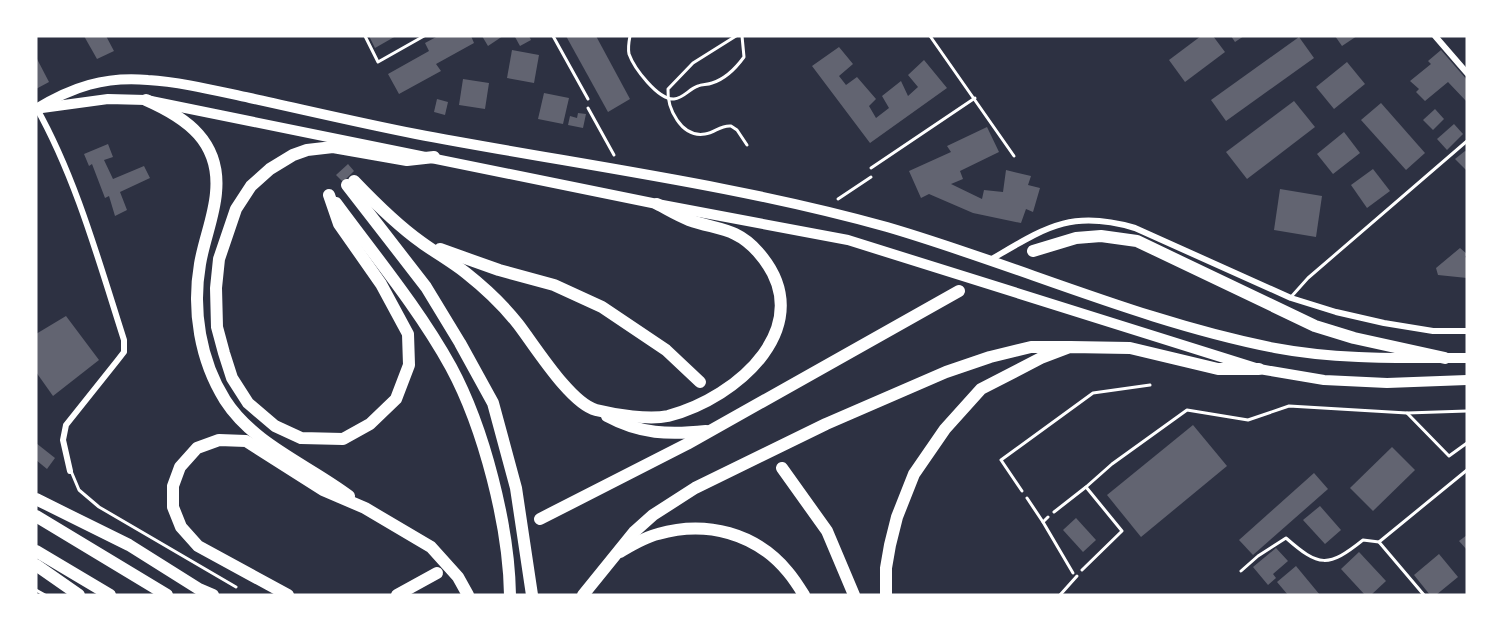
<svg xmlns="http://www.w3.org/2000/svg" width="1503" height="631" font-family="'DejaVu Sans',sans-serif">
	<rect width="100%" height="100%" fill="#2d3142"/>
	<!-- building -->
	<g fill="#626471">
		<path d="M84 36H106L114 51 97 59Z"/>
		<path d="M369 36H396L375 48Z"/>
		<path d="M438 36H471L474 43 436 64 441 71 399 94 388 74 429 51 425 43Z"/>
		<path d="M482 36H503L488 46Z"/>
		<path d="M517 36H529L531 40 520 46 515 37Z"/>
		<path d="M566 36H596L630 99 608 112Z"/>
		<path d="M1201 36H1213L1225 52 1185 82 1169 60Z"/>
		<path d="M1231 36H1244L1235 42Z"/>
		<path d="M1335 36H1357L1342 46Z"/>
		<path d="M1299 37 1314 58 1226 121 1211 100Z"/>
		<path d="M839 47 853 64 839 76 846 85 857 77 876 99 869 106 876 118 889 108 882 96 901 81 908 96 918 87 908 75 924 60 947 88 870 143 812 66Z"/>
		<path d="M512 50 539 55 534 83 507 78Z"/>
		<path d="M1441 50 1467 80V102L1448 82 1425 101 1416 92 1419 89 1410 81 1431 64 1428 61Z"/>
		<path d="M36 57 49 82 36 89Z"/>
		<path d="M1347 62 1365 84 1334 109 1316 87Z"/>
		<path d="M463 79 489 83 485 109 459 105Z"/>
		<path d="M544 93 569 98 563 124 538 119Z"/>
		<path d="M437 99 448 102 445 115 434 112Z"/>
		<path d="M1294 101 1315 127 1247 179 1226 152Z"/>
		<path d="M1381 103 1425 153 1406 170 1361 120Z"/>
		<path d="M1435 109 1444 119 1433 130 1423 120Z"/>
		<path d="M578 113 586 114 583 128 568 125 570 116 577 118Z"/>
		<path d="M1454 124 1463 134 1447 150 1437 139Z"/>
		<path d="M987 127 999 152 960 171 963 179 951 184 982 199 984 190 1003 192 1006 170 1031 176 1028 185 1040 188 1033 212 1026 209 1021 223 973 213 929 194 921 198 909 171 951 152 947 146Z"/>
		<path d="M1344 132 1360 153 1333 174 1317 154Z"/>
		<path d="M108 144 113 157 104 160 113 179 144 166 150 178 120 192 127 210 115 216 109 196 105 198 92 164 89 166 84 154Z"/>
		<path d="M1465 151 1467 152V171L1455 159Z"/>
		<path d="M348 164 354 171 343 182 336 175Z"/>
		<path d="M1373 169 1390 191 1367 208 1351 185Z"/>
		<path d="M1280 189 1322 196 1316 237 1274 230Z"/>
		<path d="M1460 248 1467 254 1465 257 1467 258V278L1438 275 1436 268Z"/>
		<path d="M66 316 99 360 53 396 36 372V334Z"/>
		<path d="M1193 425 1227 466 1141 537 1107 495Z"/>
		<path d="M36 443 55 458 47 469 36 460Z"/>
		<path d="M1392 447 1415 470 1373 511 1350 488Z"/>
		<path d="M1314 473 1328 489 1253 555 1239 540Z"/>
		<path d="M1320 506 1341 530 1325 544 1303 520Z"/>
		<path d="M1076 518 1096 540 1083 552 1063 530Z"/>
		<path d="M1467 535V550L1459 541Z"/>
		<path d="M1276 548 1288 561 1273 574 1276 578 1268 585 1253 567Z"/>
		<path d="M1359 552 1386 581 1371 595H1365L1341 569Z"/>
		<path d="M1439 554 1458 577 1436 595H1430L1414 575Z"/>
		<path d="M1296 566 1320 595H1288L1277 582Z"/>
	</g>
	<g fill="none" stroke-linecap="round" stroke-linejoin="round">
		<!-- path -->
		<g stroke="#fff" stroke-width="3">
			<path d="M630 36C629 41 628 49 629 54 634 68 658 100 674 99 684 98 689 89 698 86 702 84 707 85 712 83 725 79 736 68 744 57L742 36"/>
			<path d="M736 36 693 63 668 89C667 108 681 138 705 134 715 133 720 125 731 126L737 130 747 145"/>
			<path d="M588 108 614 155"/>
			<path d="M838 199 871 177"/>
			<path d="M1027 498 1043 522 1048 517"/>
			<path d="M1043 522 1073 573"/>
			<path d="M1060 595 1077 576"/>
		</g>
		<!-- service -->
		<g stroke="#fff" stroke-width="3">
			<path d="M365 36 378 62 424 36"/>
			<path d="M553 36 588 99"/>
			<path d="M930 36 1014 156"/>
			<path d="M871 168 975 98"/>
			<path d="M1291 297 1308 278 1467 141"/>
			<path d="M1407 413 1449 456 1467 443"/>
			<path d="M71 471 79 490 99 507 236 587"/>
			<path d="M1022 491 1001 460 1093 393 1150 385"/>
			<path d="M1054 512 1086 487"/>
			<path d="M1379 542 1467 470"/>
			<path d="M1082 570 1122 531 1086 487 1112 464 1187 410 1248 420 1289 406 1407 413 1467 411"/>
			<path d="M1241 571 1258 556 1286 538C1319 567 1328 568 1363 540L1379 542 1424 595"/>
			<path d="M36 590 45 595"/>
		</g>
		<!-- minor -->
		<g stroke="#fff" stroke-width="6">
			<path d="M1435 36 1467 73"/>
			<path d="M36 107C76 178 99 262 124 340V352L117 361 66 425 63 440 70 471"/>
			<path d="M990 260C1045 228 1070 209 1135 228L1291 298 1336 312 1384 323 1433 331H1467"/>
		</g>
		<!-- primary -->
		<g stroke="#fff" stroke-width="10">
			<path d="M42 108 108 99 146 100 657 204 848 240 1259 369 1324 380 1387 383 1467 380"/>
			<path d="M36 109C72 87 105 76 148 80 182 82 217 91 250 98 305 110 360 123 416 134 573 164 733 184 887 227 1017 265 1142 322 1275 348 1338 360 1403 358 1467 358"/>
		</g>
		<!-- motorway -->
		<g stroke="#fff" stroke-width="12">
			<path d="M146 100C187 118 221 142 216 193 214 217 204 240 200 264 192 310 200 360 225 400 253 444 308 465 349 496"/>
			<path d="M354 181C375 203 397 225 421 242 436 253 452 262 466 273 485 288 503 305 518 324 535 346 570 403 596 410 616 415 649 420 668 416 738 398 822 324 758 252 736 227 717 230 689 220 678 216 667 209 657 204"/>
			<path d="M347 185 426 287 460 343 493 403 516 488 532 595"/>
			<path d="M329 195 339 224 381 284 408 334 409 365 396 399 370 424 343 439 301 438 275 426 248 403 232 378 224 353 217 327 216 288 219 259 236 209 251 186 270 169 293 155 307 150 333 147 407 160 434 157"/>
			<path d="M336 203C375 256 419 309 451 367 484 428 509 526 510 595"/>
			<path d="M440 249 499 270 554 285 602 307 666 350 700 382"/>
			<path d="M1033 251 1076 238 1101 236 1137 241 1315 326 1354 338 1445 358"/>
			<path d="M607 416C640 434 669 435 706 431"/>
			<path d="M782 468 827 531 854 595"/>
			<path d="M36 499 129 545 199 589 213 595"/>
			<path d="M36 516 167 595"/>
			<path d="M540 519 687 444 959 291"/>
			<path d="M36 551 110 595"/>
			<path d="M620 552C632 545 645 537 658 534 706 520 756 533 788 572 794 579 799 587 804 595"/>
			<path d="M36 565 79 595"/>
			<path d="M288 595 198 546 181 527 173 507V486L180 467 197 448 219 440 246 441 323 490 365 508 431 547 458 577 468 595"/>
			<path d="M397 595 437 573"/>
			<path d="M583 595 634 532 653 515 695 488 826 424 946 372 990 357 1031 347H1070"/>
			<path d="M886 595V568L890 545 897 517 914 474 945 429 981 389 1041 358 1070 347 1130 348 1218 369H1259"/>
		</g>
	</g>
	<!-- border -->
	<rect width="1503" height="631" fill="none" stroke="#ffffff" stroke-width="75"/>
</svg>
